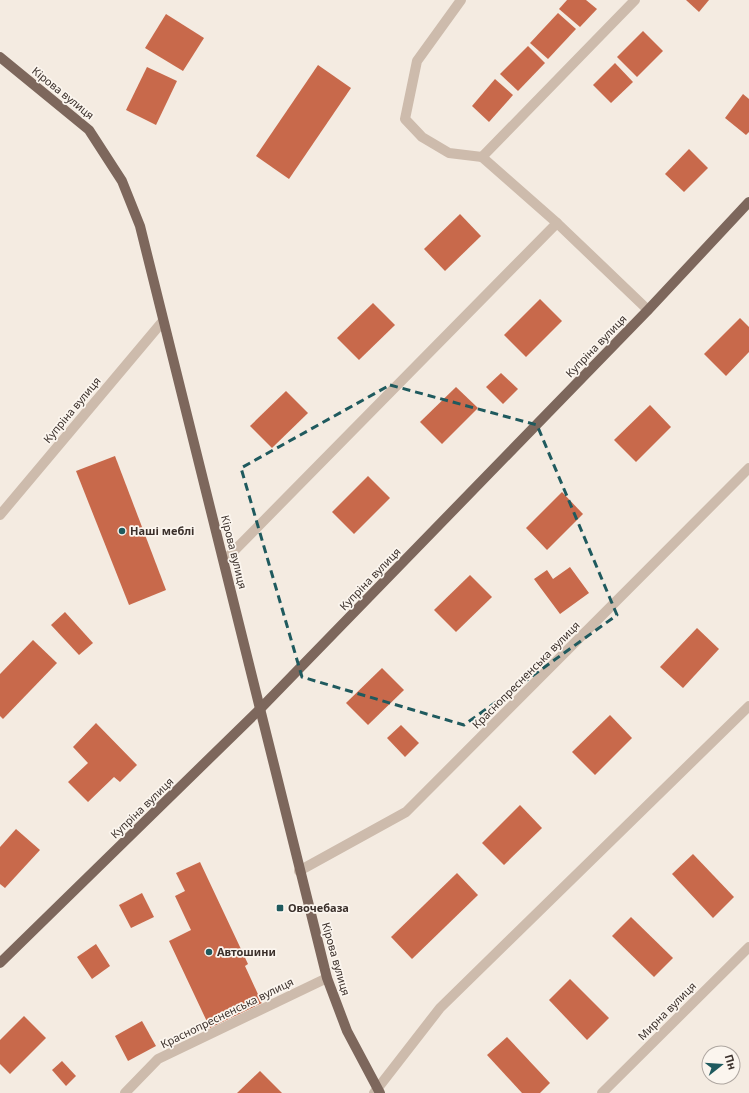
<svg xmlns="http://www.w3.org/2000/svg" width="749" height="1093" font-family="'Noto Sans',sans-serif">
	<rect width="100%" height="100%" fill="#f4ebe1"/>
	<!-- building -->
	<g fill="#c8694b">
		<path d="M567 0H586L597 9 580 27 559 9Z"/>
		<path d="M686 0H709L699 12Z"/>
		<path d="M558 13 576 29 548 59 530 43Z"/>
		<path d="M166 14 204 38 183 71 145 48Z"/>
		<path d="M643 31 663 51 637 77 617 57Z"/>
		<path d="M528 46 545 63 518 91 500 74Z"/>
		<path d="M615 63 633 82 611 103 593 85Z"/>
		<path d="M318 65 351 88 289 179 256 156Z"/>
		<path d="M147 67 177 81 156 125 126 110Z"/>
		<path d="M495 79 513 95 489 122 472 106Z"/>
		<path d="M743 94 749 99V132L746 135 725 118Z"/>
		<path d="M689 149 708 168 684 192 665 174Z"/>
		<path d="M460 214 481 236 445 271 424 249Z"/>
		<path d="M540 299 562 321 526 357 504 335Z"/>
		<path d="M373 303 395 325 359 360 337 338Z"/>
		<path d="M740 318 749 327V352L726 376 704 354Z"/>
		<path d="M501 373 518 389 503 404 486 387Z"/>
		<path d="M456 387 478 408 442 444 420 422Z"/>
		<path d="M286 391 308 413 272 448 250 426Z"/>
		<path d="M650 405 671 427 636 462 614 440Z"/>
		<path d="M115 456 166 590 129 605 76 471Z"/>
		<path d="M368 476 390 498 354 534 332 512Z"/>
		<path d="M562 492 583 514 547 550 526 528Z"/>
		<path d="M570 567 589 593 560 614 534 579 547 570 553 579Z"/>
		<path d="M470 575 492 597 456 632 434 610Z"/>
		<path d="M65 612 93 643 79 655 51 625Z"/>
		<path d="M697 628 719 649 683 688 660 667Z"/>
		<path d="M33 640 57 663 3 719 0 716V674Z"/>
		<path d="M382 668 404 690 368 725 346 703Z"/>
		<path d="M610 715 632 738 595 775 572 752Z"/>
		<path d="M96 723 137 765 120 782 114 777 88 802 68 782 88 763 73 747Z"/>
		<path d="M401 725 419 743 405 757 387 738Z"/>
		<path d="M520 805 542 828 504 865 482 843Z"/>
		<path d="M16 829 40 850 5 888 0 884V847Z"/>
		<path d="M693 854 734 897 713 918 672 874Z"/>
		<path d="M200 862 248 964 245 966 262 1003 210 1028 169 941 191 930 175 896 185 891 176 873Z"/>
		<path d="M457 873 478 895 412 959 391 937Z"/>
		<path d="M142 893 154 917 131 928 119 905Z"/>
		<path d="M631 917 673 958 654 977 612 936Z"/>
		<path d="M96 944 110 966 92 979 77 957Z"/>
		<path d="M570 979 609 1018 587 1040 549 1000Z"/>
		<path d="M24 1016 46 1038 10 1074 0 1064V1040Z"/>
		<path d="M142 1021 156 1046 128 1061 115 1036Z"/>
		<path d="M507 1037 550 1083 540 1093H522L487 1055Z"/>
		<path d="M62 1061 76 1076 66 1086 52 1070Z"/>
		<path d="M260 1071 282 1093H237Z"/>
	</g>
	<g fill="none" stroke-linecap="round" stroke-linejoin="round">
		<!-- minor -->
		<g stroke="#cdbbac" stroke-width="10">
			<path d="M461 0 417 61 405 119 422 137 449 153 482 157"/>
			<path d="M557 223 648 310"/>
			<path d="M0 515 163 321"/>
			<path d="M224 561 557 223 482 157 635 0"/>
			<path d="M299 871 406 812 749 468"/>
			<path d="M125 1093 158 1059 327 978"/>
			<path d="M374 1093 440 1008 749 706"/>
			<path d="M602 1093 749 947"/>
		</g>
		<!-- major -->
		<g stroke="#7d675c" stroke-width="10">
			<path d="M0 57 89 130 122 181 140 226 327 978 347 1031 380 1093"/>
			<path d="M0 963 260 709 648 310 749 202"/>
		</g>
	</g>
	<!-- marked area -->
	<path fill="none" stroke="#1f5a5e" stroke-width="3" stroke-dasharray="8 5" stroke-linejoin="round" d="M390 385 537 425 617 615 464 725 302 677 241 468Z"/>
	<!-- markers -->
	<g fill="#1f5a5e" stroke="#fbf5ee" stroke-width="1.5">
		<circle cx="122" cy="531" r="4"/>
		<rect x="276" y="904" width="8" height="8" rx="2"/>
		<circle cx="209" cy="952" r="4"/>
	</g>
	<g text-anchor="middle" stroke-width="3.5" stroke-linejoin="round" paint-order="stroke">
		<!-- street labels -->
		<g font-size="11" fill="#3b302b" stroke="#fbf5ee">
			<text transform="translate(63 93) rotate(39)" y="4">Кірова вулиця</text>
			<text transform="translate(596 346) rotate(-46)" y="4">Купріна вулиця</text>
			<text transform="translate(72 410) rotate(-50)" y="4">Купріна вулиця</text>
			<text transform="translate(234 552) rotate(76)" y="4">Кірова вулиця</text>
			<text transform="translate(370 579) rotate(-46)" y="4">Купріна вулиця</text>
			<text transform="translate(526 675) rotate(-45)" y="4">Краснопресненська вулиця</text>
			<text transform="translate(142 808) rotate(-44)" y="4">Купріна вулиця</text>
			<text transform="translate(336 959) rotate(74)" y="4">Кірова вулиця</text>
			<text transform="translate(667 1011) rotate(-45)" y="4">Мирна вулиця</text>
			<text transform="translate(227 1013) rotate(-26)" y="4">Краснопресненська вулиця</text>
		</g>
		<!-- poi labels -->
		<g font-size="11" font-weight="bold" fill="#3b302b" stroke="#fbf5ee" text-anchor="start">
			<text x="130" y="535">Наші меблі</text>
			<text x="288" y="912">Овочебаза</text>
			<text x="217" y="956">Автошини</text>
		</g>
	</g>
	<!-- north arrow -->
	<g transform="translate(721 1065) rotate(73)"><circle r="19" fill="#fbf5ee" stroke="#aea6a0"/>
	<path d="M0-3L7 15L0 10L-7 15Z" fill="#1f5a5e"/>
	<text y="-6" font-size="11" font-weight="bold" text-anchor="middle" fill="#3b302b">Пн</text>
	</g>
</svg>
